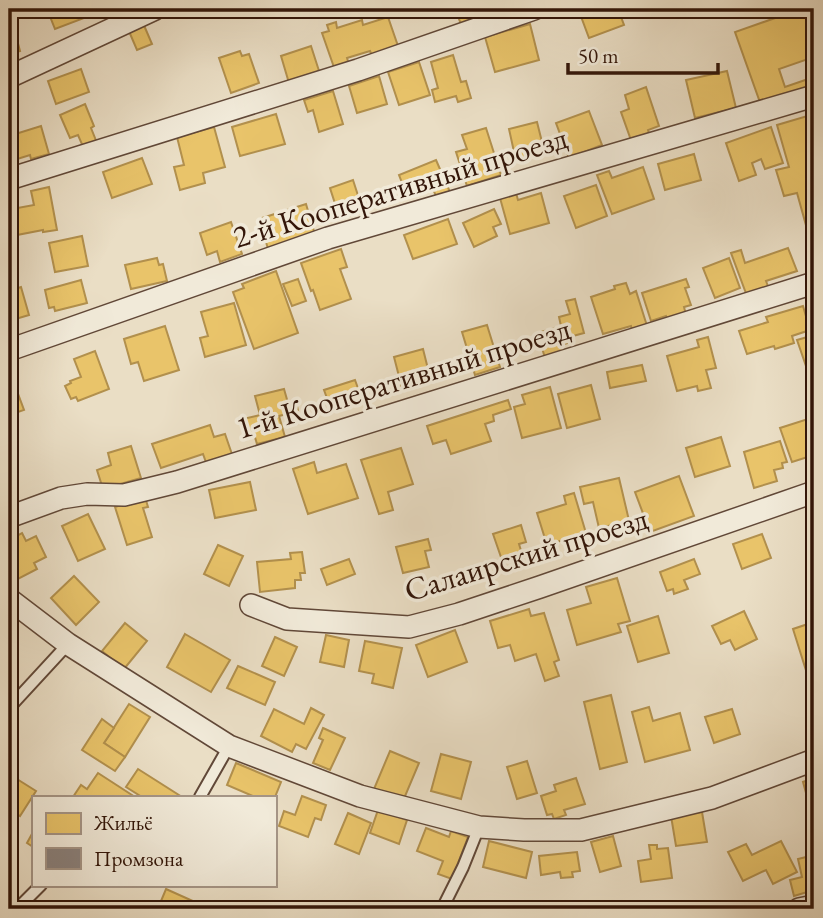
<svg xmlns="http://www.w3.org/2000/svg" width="823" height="918" font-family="'EB Garamond',serif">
	<rect width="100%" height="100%" fill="#eadec5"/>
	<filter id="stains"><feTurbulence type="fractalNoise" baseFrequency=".00286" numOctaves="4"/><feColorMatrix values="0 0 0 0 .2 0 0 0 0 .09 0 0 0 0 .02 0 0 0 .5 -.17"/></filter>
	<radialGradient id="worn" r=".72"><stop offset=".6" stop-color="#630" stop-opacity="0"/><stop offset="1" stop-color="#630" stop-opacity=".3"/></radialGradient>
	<!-- homes -->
	<g fill="#e9c46a" stroke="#b2904d" stroke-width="2">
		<path d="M9 9 20 51 9 54Z"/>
		<path d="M47 9H90L92 15 55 29Z"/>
		<path d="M455 9H498L500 14 461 24Z"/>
		<path d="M585 9H618L624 25 589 38 579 11Z"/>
		<path d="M801 9H814V45L810 47 814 57 779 69 785 87 814 77V90L762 108 735 32Z"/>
		<path d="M388 17 399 49 373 58 370 51 347 58 350 68 336 73 322 33 329 31 327 25 336 22 337 28 362 20 363 25Z"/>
		<path d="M143 23 152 44 137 50 128 29Z"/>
		<path d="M530 24 539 60 495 72 485 37Z"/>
		<path d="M311 46 320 74 289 83 281 56Z"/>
		<path d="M240 51 242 56 249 54 259 83 231 93 219 58Z"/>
		<path d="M453 55 461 82 466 81 471 98 458 102 456 96 435 102 432 90 438 88 431 62Z"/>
		<path d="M419 62 430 95 399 105 388 72Z"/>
		<path d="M81 69 89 92 56 104 48 81Z"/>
		<path d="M727 71 736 108 695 118 686 80Z"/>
		<path d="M379 76 387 104 357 113 349 86Z"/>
		<path d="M646 87 659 126 648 130 650 137 632 143 621 112 629 109 625 95Z"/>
		<path d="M333 91 343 124 319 132 313 110 308 112 304 100Z"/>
		<path d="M85 104 94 126 91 128 97 143 84 149 78 135 70 138 60 115Z"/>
		<path d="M589 111 602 145 569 158 556 123Z"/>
		<path d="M276 114 285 144 240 156 232 127Z"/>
		<path d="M814 114V235L809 236 797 193 784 196 776 170 789 167 777 125Z"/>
		<path d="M537 122 545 154 516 161 509 129Z"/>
		<path d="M41 126 49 154 31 159 30 155 14 160 9 143V136Z"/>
		<path d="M214 127 225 167 203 173 205 183 180 190 174 167 184 165 177 137Z"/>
		<path d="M771 127 783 163 765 169 761 159 752 163 756 175 739 181 726 143Z"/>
		<path d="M486 128 501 175 467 186 456 152 467 149 462 135Z"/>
		<path d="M694 154 701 180 665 190 658 164Z"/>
		<path d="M142 158 152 184 112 198 103 172Z"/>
		<path d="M436 160 450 192 437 198 432 187 408 198 399 175Z"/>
		<path d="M643 167 654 199 612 214 597 175 609 171 612 178Z"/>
		<path d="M353 180 363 211 340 219 330 188Z"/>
		<path d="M596 185 607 216 576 228 564 196Z"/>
		<path d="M49 187 57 230 43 232V230L17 235 12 209 34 205 31 191Z"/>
		<path d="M516 193 518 200 541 193 549 223 510 234 500 198Z"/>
		<path d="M306 204 316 238 269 252 259 219Z"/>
		<path d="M494 209 501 224 493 227 497 236 474 247 463 223Z"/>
		<path d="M448 219 457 244 413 259 404 235Z"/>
		<path d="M231 222 242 254 220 262 217 251 207 255 200 233Z"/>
		<path d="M82 236 88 266 55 272 49 243Z"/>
		<path d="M788 248 797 271 766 281 769 289 747 296 731 253 741 250 745 263Z"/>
		<path d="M341 249 347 267 340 269 351 299 320 310 313 290 311 291 301 263Z"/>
		<path d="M157 258 159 265 163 264 167 281 131 289 125 265Z"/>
		<path d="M729 258 740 288 715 298 703 268Z"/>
		<path d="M276 271 298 333 254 349 233 292 244 288 242 284Z"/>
		<path d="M298 279 306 301 292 306 283 284Z"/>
		<path d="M686 279 689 287 685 288 691 305 684 307 686 315 668 321 666 316 651 321 642 293Z"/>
		<path d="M81 280 87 303 55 311 54 307 49 308 45 290Z"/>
		<path d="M626 283 630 294 636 291 648 329 633 334 631 326 603 334 591 297 615 289 614 286Z"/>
		<path d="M21 287 29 315 9 321V291Z"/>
		<path d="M575 299 584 333 573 336 574 341 561 345 565 357 546 362 538 333 561 326 559 317 570 314 566 301Z"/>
		<path d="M234 303 246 345 205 357 200 338 208 336 201 312Z"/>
		<path d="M803 306 810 330 792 336 794 343 775 349 774 346 747 354 739 331 768 322 766 317Z"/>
		<path d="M487 325 500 367 475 375 462 332Z"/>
		<path d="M165 326 179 370 144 381 138 362 131 364 124 339Z"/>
		<path d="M814 335V364L806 366 797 340Z"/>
		<path d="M708 337 716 368 706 370 711 388 698 391 697 386 677 391 667 356 699 347 697 340Z"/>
		<path d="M423 349 431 381 402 388 394 357Z"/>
		<path d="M95 351 109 389 78 401 76 397 71 399 65 386 71 383 70 381 81 377 74 359Z"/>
		<path d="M642 365 646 381 610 388 607 372Z"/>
		<path d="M11 375 24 410 9 415V376Z"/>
		<path d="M355 380 363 402 332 412 324 390Z"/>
		<path d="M591 385 600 419 567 428 558 394Z"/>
		<path d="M550 387 561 428 522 438 514 407 525 404 522 395Z"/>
		<path d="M284 389 288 403 296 401 298 411 279 416 285 437 257 444 254 434 248 436 243 419 260 415 255 396Z"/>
		<path d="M508 400 511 409 493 415 494 421 485 424 491 441 451 454 446 440 433 444 427 426Z"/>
		<path d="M814 417V455L792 462 780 428Z"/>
		<path d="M210 425 214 437 225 434 234 460 208 468 203 454 161 468 152 444Z"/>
		<path d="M721 437 730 466 695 477 686 448Z"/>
		<path d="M780 441 787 462 782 463 783 468 774 470 777 481 754 488 744 452Z"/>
		<path d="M131 446 141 478 103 489 97 470 111 465 108 453Z"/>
		<path d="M401 448 413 484 388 492 393 510 379 514 361 460Z"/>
		<path d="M314 462 317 473 346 464 358 498 308 514 293 469Z"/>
		<path d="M679 476 694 516 650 532 635 492Z"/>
		<path d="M619 478 631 529 619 532 617 524 599 528 593 502 584 504 580 487Z"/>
		<path d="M250 482 256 510 215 518 209 490Z"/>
		<path d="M574 493 586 533 547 545 537 513 566 504 564 496Z"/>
		<path d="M145 497 148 507 143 508 152 537 127 545 115 507Z"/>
		<path d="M88 514 105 549 78 561 62 526Z"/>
		<path d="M814 514V534L807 516Z"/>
		<path d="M521 525 526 542 519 544 522 554 502 560 493 534Z"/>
		<path d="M22 533 26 541 36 536 46 557 34 563 37 569 16 580 9 566V540Z"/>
		<path d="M762 534 771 558 742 569 733 544Z"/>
		<path d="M428 539 431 550 425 551 429 567 403 573 396 547Z"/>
		<path d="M218 545 243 556 229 586 204 574Z"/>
		<path d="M302 552 305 573H300L301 580H295V588L260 592 257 562 291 559 290 553Z"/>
		<path d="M349 559 355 574 327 585 321 569Z"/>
		<path d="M694 559 700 574 684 580 688 589 674 594 673 589 667 591 660 572Z"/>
		<path d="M74 576 99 602 76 625 51 598Z"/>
		<path d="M617 578 630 621 618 624 621 632 577 645 567 610 591 603 586 587Z"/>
		<path d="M529 609 531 616 544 613 559 660 554 662 559 676 545 681 536 654 515 661 510 645 498 648 490 621Z"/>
		<path d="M744 611 757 639 735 650 730 640 721 644 712 626Z"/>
		<path d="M658 616 669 653 638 662 627 626Z"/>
		<path d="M814 622V696L793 629Z"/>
		<path d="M125 623 147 641 124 669 102 651Z"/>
		<path d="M455 630 467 662 428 677 416 645Z"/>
		<path d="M185 634 230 660 211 692 167 667Z"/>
		<path d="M326 635 349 640 344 667 320 662Z"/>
		<path d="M275 637 297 647 284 676 262 666Z"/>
		<path d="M365 641 402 648 393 688 372 683 374 674 359 671Z"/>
		<path d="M238 666 275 682 265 705 227 688Z"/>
		<path d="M611 695 627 762 600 769 584 702Z"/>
		<path d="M129 704 150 717 125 757 104 743Z"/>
		<path d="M649 707 653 721 680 713 690 750 645 762 632 712Z"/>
		<path d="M311 708 324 715 306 749 296 744 292 752 261 736 274 709 304 724Z"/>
		<path d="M732 709 740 734 714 743 705 717Z"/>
		<path d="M102 719 114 728 104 743 125 757 115 771 82 750Z"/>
		<path d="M323 728 345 738 330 770 313 763 323 740 319 738Z"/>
		<path d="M390 751 419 763 403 801 374 789Z"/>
		<path d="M441 754 471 762 461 799 431 791Z"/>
		<path d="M527 761 537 793 517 799 507 767Z"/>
		<path d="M236 763 281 782 275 797H255L227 785Z"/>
		<path d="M138 769 182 797H142L126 787Z"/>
		<path d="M98 773 135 797H73L81 785 87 789Z"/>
		<path d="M9 774 36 791 20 816 9 809Z"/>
		<path d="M576 778 585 804 564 810 566 815 554 819 552 814 547 815 541 796 556 791 554 785Z"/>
		<path d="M814 778V814L812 815 803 782Z"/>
		<path d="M302 796 326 805 321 820 315 818 308 837 279 826 284 811 295 815Z"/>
		<path d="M378 810 407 820 399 844 370 833Z"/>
		<path d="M702 812 707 842 676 846 671 816Z"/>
		<path d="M348 813 371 823 359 854 335 844Z"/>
		<path d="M426 828 449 837 451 831 468 837 452 879 438 874 443 861 417 851Z"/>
		<path d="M33 832V847L27 843Z"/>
		<path d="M613 836 621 866 600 872 591 842Z"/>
		<path d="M489 841 532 852 526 878 483 867Z"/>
		<path d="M781 841 797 872 773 884 766 870 743 881 728 852 746 844 752 855Z"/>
		<path d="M649 845H657V849L668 848 672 878 641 882 638 861 651 859Z"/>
		<path d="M577 852 580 871 572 872 573 877 561 878 560 872 541 875 539 856Z"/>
		<path d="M814 855V890L794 896 790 880 802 877 798 859Z"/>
		<path d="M166 889 195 902 191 909H164L167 904 161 901Z"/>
		<path d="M718 902 722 909H707Z"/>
	</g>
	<!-- industry -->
	<path fill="#8a817c" stroke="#70615a" stroke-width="2" d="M88 902 103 909H85Z"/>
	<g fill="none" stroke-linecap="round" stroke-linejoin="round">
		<!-- lane casing -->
		<g stroke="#614838" stroke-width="14">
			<g id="lane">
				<path d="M9 708 68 644"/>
				<path d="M200 797 229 746"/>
				<path d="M17 909 41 885"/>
				<path d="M442 909 463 867 479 827"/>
			</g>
		</g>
		<!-- street casing -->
		<g stroke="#614838" stroke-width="24">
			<g id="street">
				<path d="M9 77 155 9"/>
				<path d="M9 179 358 70 534 9"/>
				<path d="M9 350 328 238 814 96"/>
				<path d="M9 517 61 498 87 494 124 495 177 482 814 283"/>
				<path d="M9 599 68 644 229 746 360 796 479 827 524 830H581L712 798 814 760"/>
				<path d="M251 605 287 619 409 627 459 614 540 587 814 492"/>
				<path d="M799 909 814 906"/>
			</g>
		</g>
		<!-- lane -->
		<use href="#lane" stroke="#f1ead9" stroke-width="10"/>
		<!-- street -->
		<use href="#street" stroke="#f1ead9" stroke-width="21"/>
	</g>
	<g text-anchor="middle" stroke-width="7" stroke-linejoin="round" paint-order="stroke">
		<!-- street labels -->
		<g font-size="32" fill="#331609" stroke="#f1ead9">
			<text transform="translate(400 187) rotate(-17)" y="11">2-й Кооперативный проезд</text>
			<text transform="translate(403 378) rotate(-17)" y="11">1-й Кооперативный проезд</text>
			<text transform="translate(526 554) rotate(-17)" y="11">Салаирский проезд</text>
		</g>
	</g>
	<!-- margin -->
	<rect width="823" height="918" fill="none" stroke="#eadec5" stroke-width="35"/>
	<rect x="10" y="10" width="802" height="897" fill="none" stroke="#331609" stroke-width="3.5"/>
	<rect x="18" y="18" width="788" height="883" fill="none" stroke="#331609" stroke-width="2"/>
	<!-- legend -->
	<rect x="32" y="796" width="245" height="91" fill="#f1ead9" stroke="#a59586" stroke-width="2"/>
	<rect x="46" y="813" width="35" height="21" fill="#e9c46a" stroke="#a59586" stroke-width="2"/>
	<text x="94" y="830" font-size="21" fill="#331609">Жильё</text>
	<rect x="46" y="848" width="35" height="21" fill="#8a817c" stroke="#a59586" stroke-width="2"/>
	<text x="94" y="866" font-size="21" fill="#331609">Промзона</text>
	<!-- scale -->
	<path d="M568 63v10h150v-10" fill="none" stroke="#331609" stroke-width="3.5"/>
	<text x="578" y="63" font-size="21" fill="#331609" stroke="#f1ead9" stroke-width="5" paint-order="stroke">50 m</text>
	<rect width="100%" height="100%" filter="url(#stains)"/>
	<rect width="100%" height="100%" fill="url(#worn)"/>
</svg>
